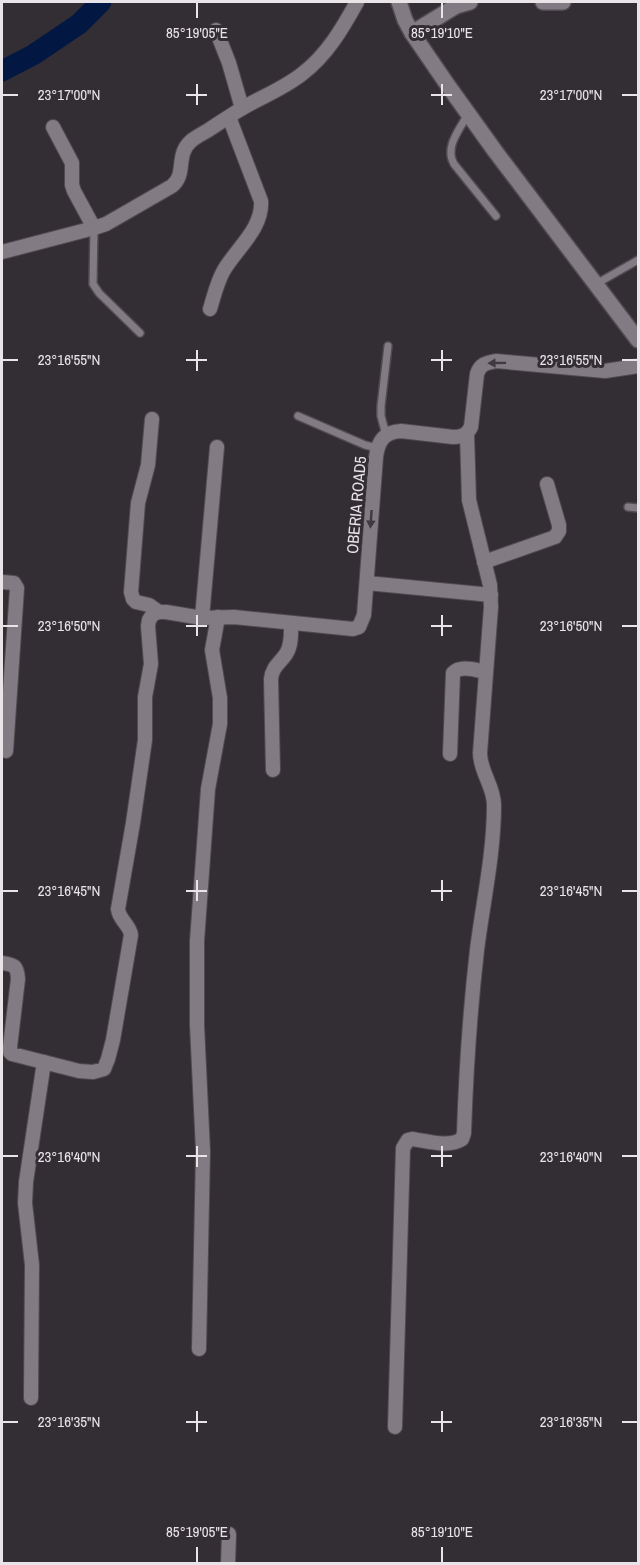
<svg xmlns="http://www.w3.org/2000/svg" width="640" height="1565" font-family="'Archivo Narrow',sans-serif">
	<rect width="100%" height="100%" fill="#332d34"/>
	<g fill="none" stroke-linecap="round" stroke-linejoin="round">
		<!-- river -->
		<path stroke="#021843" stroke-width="21" d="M2 71 33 55 79 24 101 2"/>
		<!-- lane casing -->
		<g stroke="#504b50" stroke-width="10">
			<g id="lane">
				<path d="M468 114C460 129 444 147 454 164L496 216"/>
				<path d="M94 228 93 284 99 293 140 333"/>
				<path d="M596 284 638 260"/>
				<path d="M298 416 365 445 377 448"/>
				<path d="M386 435 381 416V406L388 346"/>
				<path d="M628 507 638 508"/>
			</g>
		</g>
		<!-- street casing -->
		<g stroke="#504b50" stroke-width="16">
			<g id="street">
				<path d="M216 30 229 63 242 108"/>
				<path d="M53 127 72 163V185L74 191 94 228"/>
				<path d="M2 252 94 228 106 224 172 186C187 174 175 155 191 141 197 136 204 133 210 129 221 122 231 115 241 109 261 97 283 89 302 74 327 55 342 29 357 2"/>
				<path d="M210 309C214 296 217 282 224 270 237 248 263 228 261 201L229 117"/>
				<path d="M152 419 148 465 138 503 131 592 133 599 136 602 149 605 159 612"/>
				<path d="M484 562 555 537 559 531V525L547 484"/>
				<path d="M2 582 14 583 17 588 6 751"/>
				<path d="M367 583 491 595"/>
				<path d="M202 618 217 447"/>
				<path d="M450 754 453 673C461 665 475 670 486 672"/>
				<path d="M273 770 271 679C272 667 280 663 286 654 292 645 291 633 291 623"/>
				<path d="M2 963C14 965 17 965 18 979L10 1047V1052L12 1054 79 1071 93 1072 104 1069 108 1059 113 1040 131 935C130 925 119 920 118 909L133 823 145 740V697L151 664 148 626 149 620 153 614 159 612H166L202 618 234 617 353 629 359 627 364 615 376 457C378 441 384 432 401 431L453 437C462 437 467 435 471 427L477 374C480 364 486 363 496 361L605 371 638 366"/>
				<path d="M199 1349 203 1151 197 1025V941L208 789 220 724V698L212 650 218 617"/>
				<path d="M31 1398 32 1265 25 1203 26 1182 44 1062"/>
				<path d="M395 1427 403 1148 408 1140 412 1139C427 1141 449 1148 462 1139L464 1133C466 1072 470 1011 477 950 483 902 494 854 494 805 494 786 480 772 480 753L491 607 490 585 469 500 467 434"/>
				<path d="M228 1564 229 1534"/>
			</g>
		</g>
		<!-- secondary casing -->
		<g stroke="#504b50" stroke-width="18">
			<g id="secondary">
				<path d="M399 2 405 20 412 33 449 87 495 151 638 340"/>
				<path d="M543 2H563"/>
				<path d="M412 33 456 6 470 2"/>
			</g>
		</g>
		<!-- lane -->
		<use href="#lane" stroke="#837b83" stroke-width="7"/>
		<!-- street -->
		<use href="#street" stroke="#837b83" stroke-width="14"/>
		<!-- secondary -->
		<use href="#secondary" stroke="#837b83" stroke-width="15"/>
	</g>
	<!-- one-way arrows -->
	<defs><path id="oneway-solid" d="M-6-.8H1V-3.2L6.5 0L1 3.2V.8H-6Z" transform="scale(1.5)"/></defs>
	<g fill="#3f3940">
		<use href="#oneway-solid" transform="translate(497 363) rotate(179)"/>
		<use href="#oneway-solid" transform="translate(371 519) rotate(94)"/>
	</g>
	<!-- ticks -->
	<path fill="none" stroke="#e8e4e8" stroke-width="2" d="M197 3V18M442 3V18M197 84V105M442 84V105M3 95H18M186 95H207M431 95H452M622 95H637M197 350V371M442 350V371M3 360H18M186 360H207M431 360H452M622 360H637M197 615V636M442 615V636M3 626H18M186 626H207M431 626H452M622 626H637M197 880V901M442 880V901M3 891H18M186 891H207M431 891H452M622 891H637M197 1146V1167M442 1146V1167M3 1156H18M186 1156H207M431 1156H452M622 1156H637M197 1411V1432M442 1411V1432M3 1422H18M186 1422H207M431 1422H452M622 1422H637M197 1547V1562M442 1547V1562"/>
	<g text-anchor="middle" stroke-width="6" stroke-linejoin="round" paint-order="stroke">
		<!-- street labels -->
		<g font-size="16" fill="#e8e4e8" stroke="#332d34">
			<text transform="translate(356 505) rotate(-85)" y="6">OBERIA ROAD5</text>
		</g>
	</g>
	<g font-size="15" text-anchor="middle" fill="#e8e4e8" stroke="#332d34" stroke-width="6" stroke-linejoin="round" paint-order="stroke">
		<text x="197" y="38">85°19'05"E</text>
		<text x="442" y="38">85°19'10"E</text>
		<text x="69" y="100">23°17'00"N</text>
		<text x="571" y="100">23°17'00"N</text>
		<text x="69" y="365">23°16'55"N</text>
		<text x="571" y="365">23°16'55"N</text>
		<text x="69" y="631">23°16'50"N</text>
		<text x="571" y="631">23°16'50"N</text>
		<text x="69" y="896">23°16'45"N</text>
		<text x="571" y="896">23°16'45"N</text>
		<text x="69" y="1162">23°16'40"N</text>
		<text x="571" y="1162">23°16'40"N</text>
		<text x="69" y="1427">23°16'35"N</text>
		<text x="571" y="1427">23°16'35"N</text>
		<text x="197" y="1537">85°19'05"E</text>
		<text x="442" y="1537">85°19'10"E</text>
	</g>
	<!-- border -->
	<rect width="640" height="1565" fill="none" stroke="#e8e4e8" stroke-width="6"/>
</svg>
